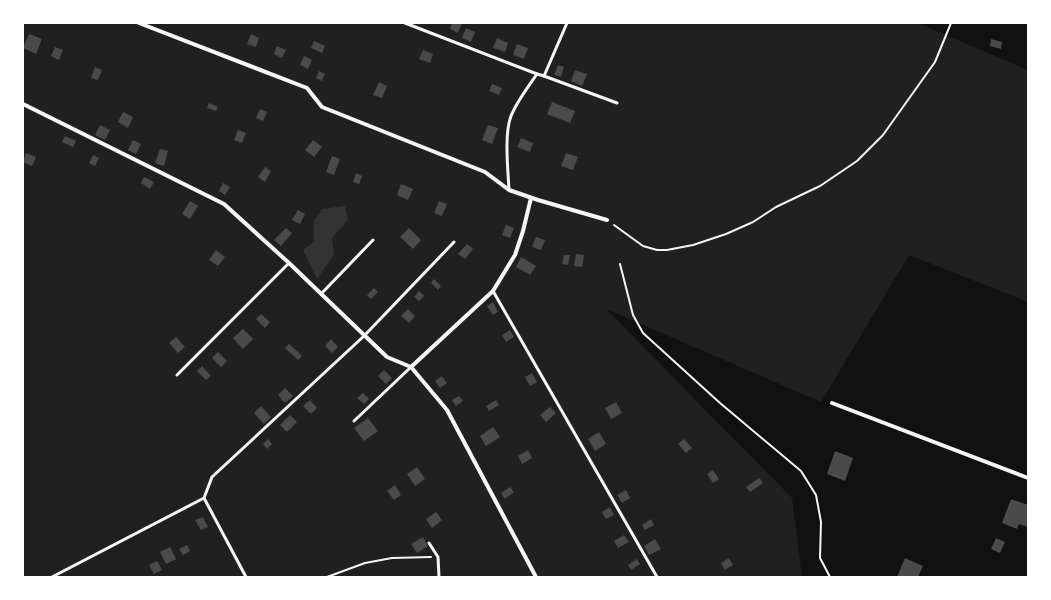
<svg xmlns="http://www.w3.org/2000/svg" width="1051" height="600" font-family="Montserrat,sans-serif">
	<rect width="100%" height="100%" fill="#111"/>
	<!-- green -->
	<path fill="#202020" d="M23 23H918L1028 70V302L909 255 821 402 606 309 792 498 802 577H23Z"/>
	<!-- water -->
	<path fill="#333" d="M345 206 348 220 332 238 334 254 317 279 303 250 314 242V221L322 209Z"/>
	<!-- building -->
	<g fill="#4a4a4a">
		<path d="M452 23H462L458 33 450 29Z"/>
		<path d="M466 28 475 32 471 42 462 38Z"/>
		<path d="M29 34 42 39 36 54 23 48Z"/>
		<path d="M251 34 259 38 256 47 247 44Z"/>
		<path d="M497 38 508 43 505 52 493 48Z"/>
		<path d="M991 39 1002 42 1001 49 990 46Z"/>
		<path d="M314 41 325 46 322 53 311 48Z"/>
		<path d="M517 44 528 48 524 59 513 55Z"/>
		<path d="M277 46 286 50 282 58 274 54Z"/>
		<path d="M55 47 63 50 59 60 51 56Z"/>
		<path d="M423 50 433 54 430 63 419 59Z"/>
		<path d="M304 56 312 60 308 69 300 65Z"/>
		<path d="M558 65 564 67 561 77 554 75Z"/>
		<path d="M95 67 102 70 98 80 91 78Z"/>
		<path d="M575 70 587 74 582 86 571 81Z"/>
		<path d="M319 71 325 74 322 81 316 78Z"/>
		<path d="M379 82 387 86 382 98 373 95Z"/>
		<path d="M492 84 502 88 499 95 489 91Z"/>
		<path d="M552 102 575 111 570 123 547 114Z"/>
		<path d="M209 103 218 107 216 111 207 108Z"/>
		<path d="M260 109 267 112 263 121 256 118Z"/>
		<path d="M123 112 133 117 128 128 118 122Z"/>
		<path d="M100 125 110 130 105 140 95 135Z"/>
		<path d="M488 125 498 128 492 144 482 140Z"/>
		<path d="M238 130 246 133 242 143 234 140Z"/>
		<path d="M65 136 76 141 73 147 62 142Z"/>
		<path d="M521 138 533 143 530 152 517 147Z"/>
		<path d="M133 140 141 144 136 154 128 150Z"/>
		<path d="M313 140 322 147 314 157 305 150Z"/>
		<path d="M160 149 168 151 164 166 155 163Z"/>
		<path d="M26 153 36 157 32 166 23 162Z"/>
		<path d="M566 153 578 157 573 170 561 166Z"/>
		<path d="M93 155 99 158 95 166 89 163Z"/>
		<path d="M332 156 340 159 334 175 326 172Z"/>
		<path d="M265 167 271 171 265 182 258 177Z"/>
		<path d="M356 173 362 176 359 184 353 182Z"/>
		<path d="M144 177 154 182 150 189 141 183Z"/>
		<path d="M223 183 230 187 225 195 219 191Z"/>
		<path d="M401 184 413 189 408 200 397 195Z"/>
		<path d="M190 201 198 206 190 219 182 214Z"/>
		<path d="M439 201 447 204 442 216 434 213Z"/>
		<path d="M298 210 305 214 300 224 292 220Z"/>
		<path d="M506 225 514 228 510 238 502 235Z"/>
		<path d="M286 228 292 233 281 246 274 240Z"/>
		<path d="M409 228 421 240 413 249 400 237Z"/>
		<path d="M536 237 545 240 541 250 532 247Z"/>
		<path d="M467 244 473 249 465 259 458 254Z"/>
		<path d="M216 250 225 257 218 266 209 260Z"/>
		<path d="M576 254 584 255 582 267 574 266Z"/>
		<path d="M564 255H570L568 265 562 264Z"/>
		<path d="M521 257 536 266 530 275 516 267Z"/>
		<path d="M434 279 441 286 438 290 431 283Z"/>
		<path d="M374 288 378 292 371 299 367 295Z"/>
		<path d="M419 291 424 296 419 301 414 297Z"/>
		<path d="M493 302 498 312 493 315 487 306Z"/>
		<path d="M408 309 415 316 409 323 401 316Z"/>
		<path d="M261 314 270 322 265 328 256 319Z"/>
		<path d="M243 329 253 339 243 349 233 338Z"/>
		<path d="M510 330 514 337 506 342 502 335Z"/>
		<path d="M176 337 185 347 178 353 169 343Z"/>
		<path d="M331 339 338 347 332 353 325 346Z"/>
		<path d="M289 344 302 356 298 360 285 348Z"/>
		<path d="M218 352 227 361 221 367 212 358Z"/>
		<path d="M202 366 211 376 206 380 197 371Z"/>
		<path d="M384 370 392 378 386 384 378 376Z"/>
		<path d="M532 373 537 382 530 386 525 377Z"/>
		<path d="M442 376 447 383 440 388 435 381Z"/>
		<path d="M285 388 293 396 285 403 278 395Z"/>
		<path d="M363 393 369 399 364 404 357 398Z"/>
		<path d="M459 396 463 401 456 406 452 400Z"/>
		<path d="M310 400 317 408 311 414 303 406Z"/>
		<path d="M496 400 499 405 489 411 486 406Z"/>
		<path d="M616 402 622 413 611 419 605 408Z"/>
		<path d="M261 406 271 417 264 424 254 413Z"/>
		<path d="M550 407 556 413 546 422 540 415Z"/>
		<path d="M290 415 297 422 287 432 280 425Z"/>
		<path d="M368 418 378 431 364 441 354 428Z"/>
		<path d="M493 427 500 437 486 446 480 436Z"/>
		<path d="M599 432 606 444 595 451 588 439Z"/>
		<path d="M268 439 272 444 267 449 263 444Z"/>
		<path d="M684 439 692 448 686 453 678 444Z"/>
		<path d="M528 450 532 458 522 464 518 456Z"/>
		<path d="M835 451 853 458 845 481 827 474Z"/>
		<path d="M417 467 425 479 415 486 407 474Z"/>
		<path d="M713 470 719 479 713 483 707 474Z"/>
		<path d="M759 478 763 483 750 492 746 487Z"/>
		<path d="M395 485 401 495 394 500 387 491Z"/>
		<path d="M510 487 514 492 505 499 501 493Z"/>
		<path d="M626 490 630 498 622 503 617 495Z"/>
		<path d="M1011 499 1028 505V527L1019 524 1017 529 1002 523Z"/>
		<path d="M610 507 614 515 606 519 602 512Z"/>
		<path d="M436 512 442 520 432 528 426 519Z"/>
		<path d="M203 517 208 527 201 530 195 520Z"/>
		<path d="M651 519 654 525 645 530 642 525Z"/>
		<path d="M624 535 629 542 618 548 614 541Z"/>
		<path d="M423 537 428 546 417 553 411 544Z"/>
		<path d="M996 538 1005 542 1000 553 991 549Z"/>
		<path d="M655 539 661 549 649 555 644 546Z"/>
		<path d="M187 545 190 551 183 555 179 549Z"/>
		<path d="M170 547 176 559 166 564 160 552Z"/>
		<path d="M729 558 733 565 725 570 721 563Z"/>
		<path d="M905 558 923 566 918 577H897Z"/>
		<path d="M637 559 640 564 631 570 628 565Z"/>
		<path d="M157 561 162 570 154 574 149 565Z"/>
	</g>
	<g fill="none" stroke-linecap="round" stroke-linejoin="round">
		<!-- path -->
		<g stroke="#f5f5f5" stroke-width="2">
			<path d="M614 225 643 246 657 250H667L693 245 726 234 753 222 776 207 820 186 857 161 883 135 935 62 951 23"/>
			<path d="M620 264 633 315 643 333 720 403 801 471 816 495 821 522 820 558 830 577"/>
			<path d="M327 577 365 563 392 558 431 557"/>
		</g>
		<!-- service -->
		<g stroke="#f5f5f5" stroke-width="3">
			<path d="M405 23 537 74C528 87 517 101 511 116 504 134 508 170 509 190"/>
			<path d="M537 74 544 76 617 103"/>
			<path d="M544 76 567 23"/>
			<path d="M493 291 657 577"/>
			<path d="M321 294 373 240"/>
			<path d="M177 375 289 263"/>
			<path d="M354 421 411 367"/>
			<path d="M204 498 212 477 364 336 454 242"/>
			<path d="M429 543 438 557 439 577"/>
			<path d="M52 577 204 498 246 577"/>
		</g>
		<!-- minor -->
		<g stroke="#f5f5f5" stroke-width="4">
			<path d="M139 23 307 88 322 107 485 172 509 190 538 200 607 220"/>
			<path d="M23 104 224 204 289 263 387 357 411 367 447 410 536 577"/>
			<path d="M411 367 493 291 515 255 523 231 531 198"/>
			<path d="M832 403 1028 478"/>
		</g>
	</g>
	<!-- border -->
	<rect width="1051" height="600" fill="none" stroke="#ffffff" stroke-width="48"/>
</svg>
